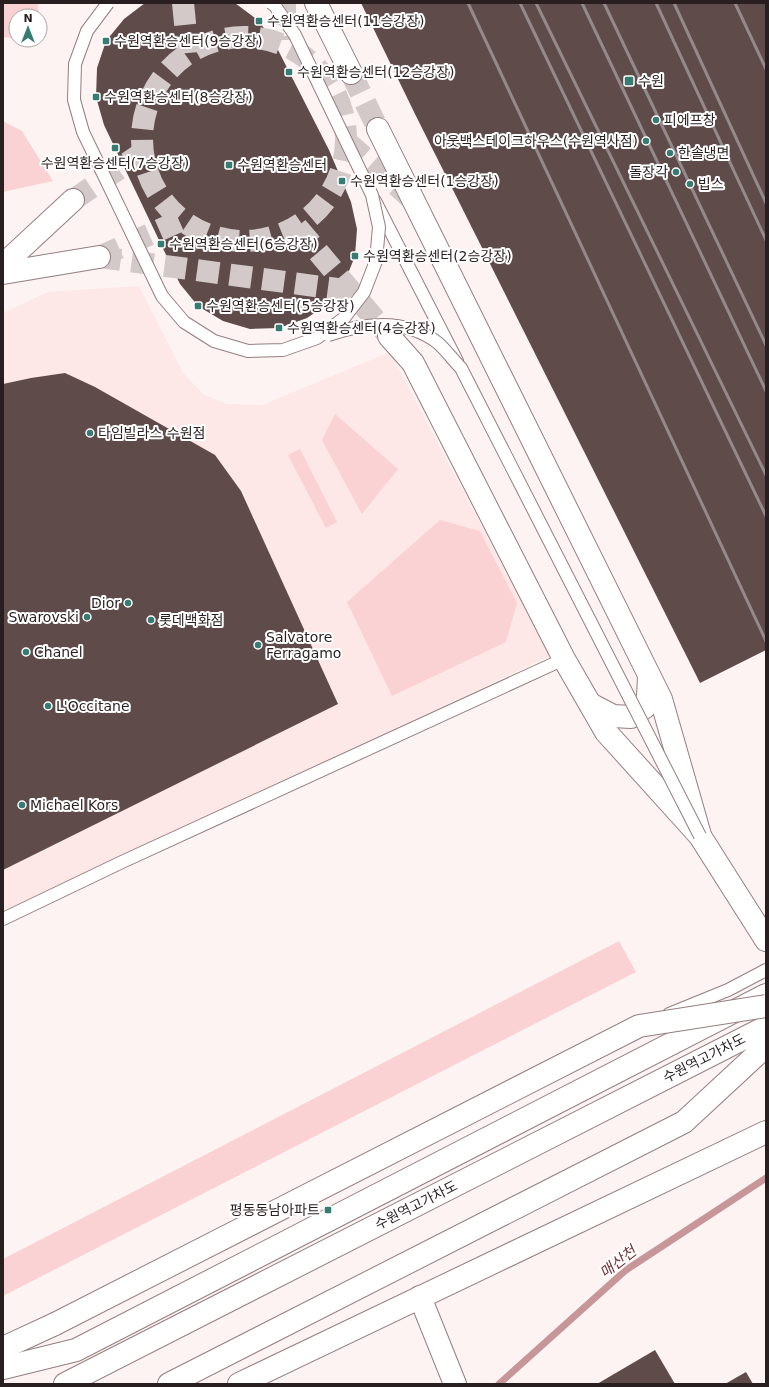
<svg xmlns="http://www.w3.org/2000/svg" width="769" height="1387" font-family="'DejaVu Sans','Noto Sans KR',sans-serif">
	<rect width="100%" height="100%" fill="#fef3f3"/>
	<!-- built -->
	<path fill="#fde7e7" d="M139 286 183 373 204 395 227 404 262 405 390 352 550 656 3 911V313L48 292Z"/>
	<!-- green -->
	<g fill="#fbd2d3">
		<path d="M3 3H38L39 16H16V39L4 37Z"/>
		<path d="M3 121 22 131 53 181 3 192Z"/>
		<path d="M335 414 398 469 362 514 322 440Z"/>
		<path d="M300 449 337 522 326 528 288 455Z"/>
		<path d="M440 520 480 531 517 603 506 642 392 696 347 602Z"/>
		<path d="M619 941 636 972 3 1296V1259Z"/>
	</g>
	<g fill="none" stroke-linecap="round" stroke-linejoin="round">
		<!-- stream -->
		<path stroke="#c79698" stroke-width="7" d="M499 1384 626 1270 766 1178"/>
	</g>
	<!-- building -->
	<g fill="#604b4b">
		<path d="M145 3H235L259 21 276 46 301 95 329 150 351 202 357 229 355 256 345 281 329 303 307 318 279 328 250 329 223 321 198 306 180 284 104 125 96 97 97 68 106 41 124 19Z"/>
		<path d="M361 3H766V650L700 683 415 114Z"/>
		<path d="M65 373 95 387 215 455 241 491 338 704 3 870V384L31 378Z"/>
		<path d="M655 1350 675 1384H597Z"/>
		<path d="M746 1372 753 1384H725Z"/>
	</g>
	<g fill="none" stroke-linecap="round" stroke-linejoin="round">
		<!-- minor-tunnel -->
		<g stroke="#d3c9c9" stroke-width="22" stroke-dasharray="22 11" stroke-linecap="butt">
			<path d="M183 3 188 53"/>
			<path d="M285 3V40"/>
			<circle cx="244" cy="139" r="102"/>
			<path d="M351 73 378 129"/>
			<path d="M347 142 414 201"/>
			<path d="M73 200 142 153"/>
			<path d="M297 227 389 336"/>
			<path d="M99 257 352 291"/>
			<path d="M99 257 182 220"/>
		</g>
		<!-- service casing -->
		<g stroke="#957e7e" stroke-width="14">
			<g id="service">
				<path d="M375 201 457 361"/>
				<path d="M3 919 122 862 564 659"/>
				<path d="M669 1014 728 990 766 970"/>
			</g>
		</g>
		<!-- minor casing -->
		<g stroke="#957e7e" stroke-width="24">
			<g id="minor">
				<path d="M316 3 351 73"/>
				<path d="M378 129 661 699 700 835"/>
				<path d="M3 265 73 200"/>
				<path d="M3 273 99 257"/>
				<path d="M389 336 413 363 564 659 606 732 700 836 766 940"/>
				<path d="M590 704 613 716 631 717 645 707 648 696 649 676"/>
				<path d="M420 1297 455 1384"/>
			</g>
		</g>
		<!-- secondary casing -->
		<g stroke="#957e7e" stroke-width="24">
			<g id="secondary">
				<path d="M3 1348 55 1324"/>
				<path d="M3 1368 76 1350 766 995"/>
				<path d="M65 1384 766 1027"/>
				<path d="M169 1384 684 1122 766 1046"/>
				<path d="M239 1384 766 1132"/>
			</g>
		</g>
		<!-- service -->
		<use href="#service" stroke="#fff" stroke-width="12"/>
		<!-- minor -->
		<use href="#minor" stroke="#fff" stroke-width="22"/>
		<!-- secondary -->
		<use href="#secondary" stroke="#fff" stroke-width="22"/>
		<!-- rail -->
		<g stroke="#958a8b" stroke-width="3">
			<path d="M468 3 766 641"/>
			<path d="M520 3 766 516"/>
			<path d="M536 3 766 475"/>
			<path d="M582 3 766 391"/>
			<path d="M604 3 766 345"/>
			<path d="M656 3 766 240"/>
			<path d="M674 3 766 203"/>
			<path d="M735 3 766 69"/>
		</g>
		<!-- service-bridge casing -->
		<g stroke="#957e7e" stroke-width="14" stroke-linecap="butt">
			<g id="service-bridge">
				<path d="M108 3 87 31 75 64 74 100 83 132 162 296 184 322 214 341 248 351 283 350 317 338 344 318 364 292 376 261 379 227 372 195 295 35 275 6 271 3"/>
				<path d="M328 335C364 323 406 318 438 343 446 350 453 360 461 368L700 836"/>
			</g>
		</g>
		<!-- secondary-bridge casing -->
		<g stroke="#957e7e" stroke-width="24" stroke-linecap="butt">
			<path id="secondary-bridge" d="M55 1324 639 1026 766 1006"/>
		</g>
		<!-- service-bridge -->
		<use href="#service-bridge" stroke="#fff" stroke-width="12"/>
		<!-- secondary-bridge -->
		<use href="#secondary-bridge" stroke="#fff" stroke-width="22"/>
	</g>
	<!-- markers -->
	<g fill="#367c72" stroke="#fff" stroke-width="1.5">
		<rect x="255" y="17" width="8" height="8" rx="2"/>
		<rect x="102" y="37" width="8" height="8" rx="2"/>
		<rect x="285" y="68" width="8" height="8" rx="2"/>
		<rect x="624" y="76" width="10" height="10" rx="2"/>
		<rect x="92" y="93" width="8" height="8" rx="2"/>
		<circle cx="656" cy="120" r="4"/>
		<circle cx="646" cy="141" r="4"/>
		<rect x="111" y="144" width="8" height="8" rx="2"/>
		<circle cx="670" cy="153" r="4"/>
		<rect x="225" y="161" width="8" height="8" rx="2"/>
		<circle cx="676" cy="172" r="4"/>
		<rect x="338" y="177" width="8" height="8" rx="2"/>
		<circle cx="690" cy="184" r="4"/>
		<rect x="157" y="240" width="8" height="8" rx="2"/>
		<rect x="351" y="252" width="8" height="8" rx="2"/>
		<rect x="194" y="302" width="8" height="8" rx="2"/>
		<rect x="275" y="324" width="8" height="8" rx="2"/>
		<circle cx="90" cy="433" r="4"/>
		<circle cx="128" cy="603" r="4"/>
		<circle cx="87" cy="617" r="4"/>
		<circle cx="151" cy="620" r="4"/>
		<circle cx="258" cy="645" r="4"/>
		<circle cx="26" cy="652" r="4"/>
		<circle cx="48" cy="706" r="4"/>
		<circle cx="22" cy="805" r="4"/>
		<rect x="324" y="1206" width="8" height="8" rx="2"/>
	</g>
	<g text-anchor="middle" stroke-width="4" stroke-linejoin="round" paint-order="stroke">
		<!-- poi labels -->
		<g font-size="14" fill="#291f20" stroke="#fff" text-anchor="start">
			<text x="267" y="26">수원역환승센터(11승강장)</text>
			<text x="114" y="46">수원역환승센터(9승강장)</text>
			<text x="297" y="77">수원역환승센터(12승강장)</text>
			<text x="638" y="86">수원</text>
			<text x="104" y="102">수원역환승센터(8승강장)</text>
			<text x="664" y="125">피에프창</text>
			<text x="638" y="146" text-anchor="end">아웃백스테이크하우스(수원역사점)</text>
			<text x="678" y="158">한솔냉면</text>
			<text x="115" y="168" text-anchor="middle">수원역환승센터(7승강장)</text>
			<text x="237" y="170">수원역환승센터</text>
			<text x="668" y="177" text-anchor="end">돌장각</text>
			<text x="350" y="186">수원역환승센터(1승강장)</text>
			<text x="698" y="189">빕스</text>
			<text x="169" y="249">수원역환승센터(6승강장)</text>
			<text x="363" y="261">수원역환승센터(2승강장)</text>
			<text x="206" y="311">수원역환승센터(5승강장)</text>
			<text x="287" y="333">수원역환승센터(4승강장)</text>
			<text x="98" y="438">타임빌라스 수원점</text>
			<text x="120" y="608" text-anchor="end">Dior</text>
			<text x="79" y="622" text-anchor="end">Swarovski</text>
			<text x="159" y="625">롯데백화점</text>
			<text x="266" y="642">Salvatore<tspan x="266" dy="16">Ferragamo</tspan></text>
			<text x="34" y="657">Chanel</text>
			<text x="56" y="711">L'Occitane</text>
			<text x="30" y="810">Michael Kors</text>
			<text x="320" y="1215" text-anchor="end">평동동남아파트</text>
		</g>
		<!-- street labels -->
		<g font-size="14" fill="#291f20" stroke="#fff">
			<text transform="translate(704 1058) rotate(-27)" y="5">수원역고가차도</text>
			<text transform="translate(416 1205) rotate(-27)" y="5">수원역고가차도</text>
		</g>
		<!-- water labels -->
		<g font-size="15" font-style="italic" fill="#713338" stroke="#fff">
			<text transform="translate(618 1262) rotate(-38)" y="5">매산천</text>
		</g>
	</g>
	<!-- border -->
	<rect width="769" height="1387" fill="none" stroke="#291f20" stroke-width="8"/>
	<!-- north arrow -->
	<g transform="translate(28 28)"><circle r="19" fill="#ffffff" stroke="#a9a5a6"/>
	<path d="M0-3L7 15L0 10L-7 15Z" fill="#367c72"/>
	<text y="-6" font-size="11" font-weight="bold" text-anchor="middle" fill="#291f20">N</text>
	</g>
</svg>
